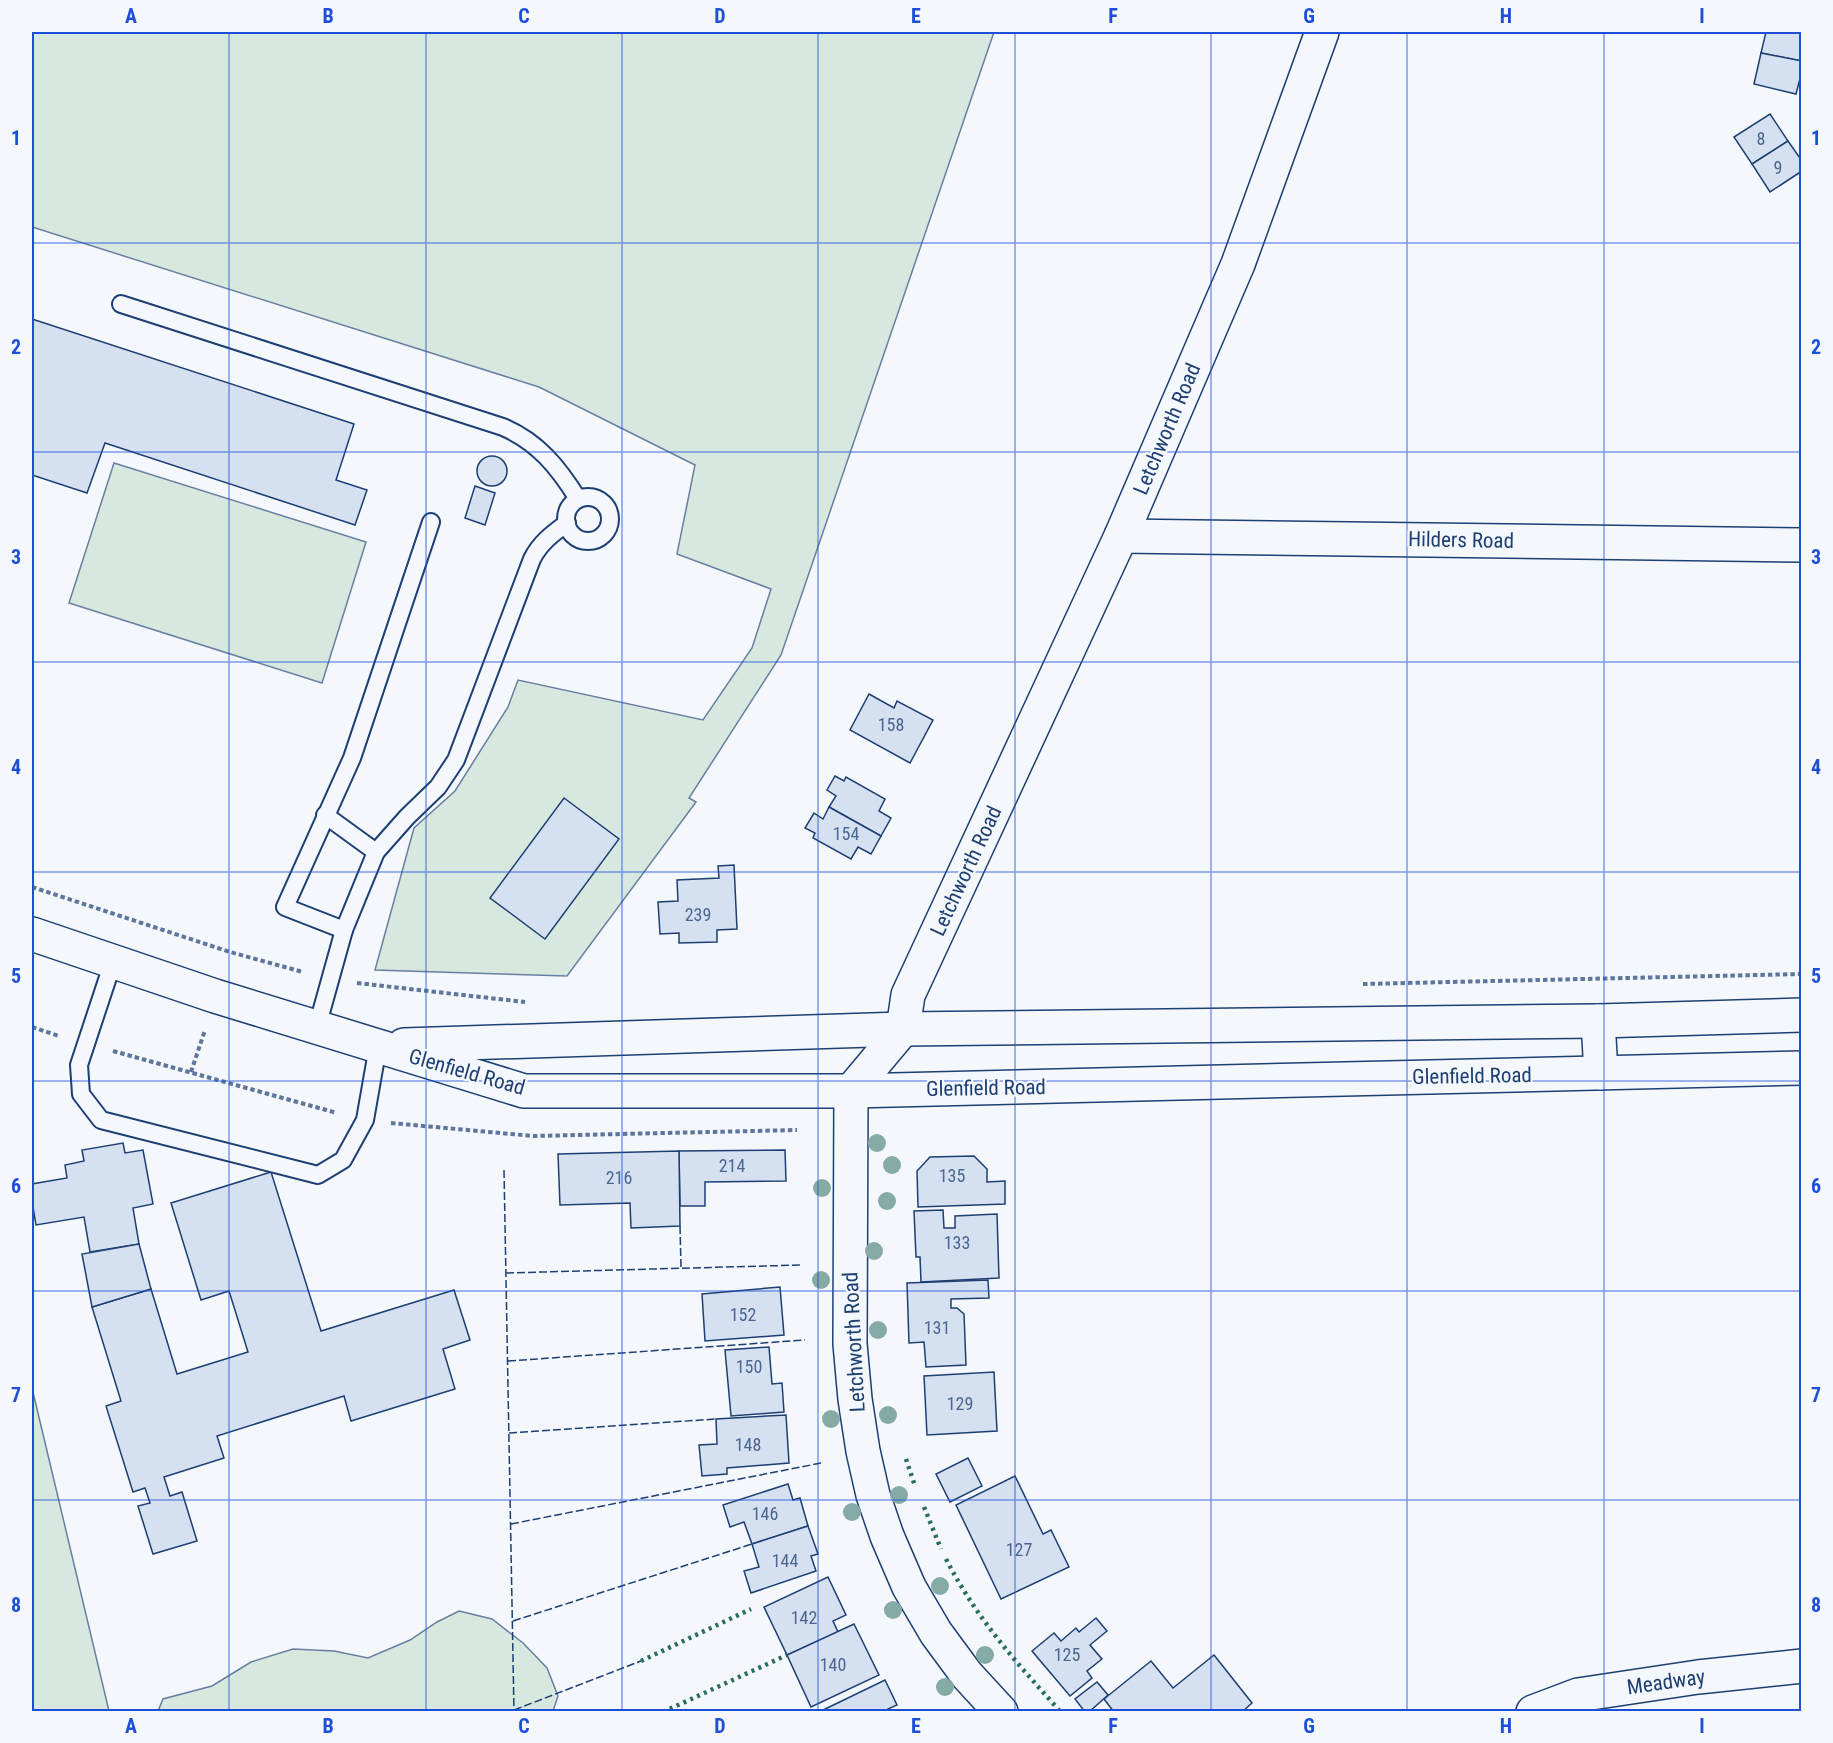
<svg xmlns="http://www.w3.org/2000/svg" width="1833" height="1743" font-family="'Roboto Condensed',sans-serif">
	<rect width="100%" height="100%" fill="#f4f7fb"/>
	<!-- green -->
	<g fill="#d7e8df" stroke="#687fa3" stroke-width="1.5">
		<path d="M32 32H994L781 655 689 798 696 802 567 976 375 970 414 828 455 791 508 707 518 680 703 720 752 648 771 589 677 554 695 465 539 387 32 227Z"/>
		<path d="M114 463 366 542 322 683 69 603Z"/>
		<path d="M32 1388 109 1711H32Z"/>
		<path d="M459 1611 492 1619 523 1643 547 1668 558 1696 553 1711H158L163 1699 212 1686 251 1662 293 1649 334 1651 368 1658 410 1640 437 1622Z"/>
	</g>
	<!-- building -->
	<g fill="#d5e0f0" stroke="#1d3f73" stroke-width="1.5">
		<path d="M1766 32H1802V61L1761 53Z"/>
		<path d="M1761 53 1802 61V71L1796 94 1754 84Z"/>
		<path d="M1770 114 1788 141 1752 164 1734 137Z"/>
		<path d="M1788 141 1802 161V171L1770 192 1752 164Z"/>
		<path d="M32 319 354 424 336 480 367 490 355 525 105 443 87 493 32 475Z"/>
		<circle cx="492" cy="471" r="15"/>
		<path d="M475 486 495 493 485 525 465 518Z"/>
		<path d="M869 694 894 708 897 701 933 720 910 763 850 730Z"/>
		<path d="M835 776 844 781 846 777 885 799 879 811 891 818 881 836 829 807 836 796 827 790Z"/>
		<path d="M564 798 619 839 545 939 490 898Z"/>
		<path d="M829 807 881 836 871 854 858 847 851 859 813 838 815 833 805 828 814 813 823 819Z"/>
		<path d="M734 865 737 929 717 930V942L679 943V933L660 934 658 902 678 901 677 880 719 878 718 866Z"/>
		<path d="M123 1143 125 1153 143 1150 153 1204 133 1208 139 1244 90 1252 84 1217 36 1225 32 1201V1184L67 1178 65 1165 84 1161 82 1150Z"/>
		<path d="M785 1150 786 1181 705 1182V1206H680L679 1151Z"/>
		<path d="M679 1151 680 1226 631 1228 630 1203 560 1205 558 1154Z"/>
		<path d="M974 1156 987 1169V1182L1005 1181V1204L918 1207 917 1171 930 1157Z"/>
		<path d="M271 1172 321 1331 454 1290 470 1340 443 1349 455 1389 351 1421 344 1396 217 1436 224 1458 164 1477 170 1496 182 1492 197 1541 153 1554 138 1506 150 1503 145 1488 133 1492 106 1406 121 1401 92 1307 151 1289 177 1374 248 1352 229 1291 201 1300 171 1203Z"/>
		<path d="M943 1210 944 1228H955V1216L997 1214 999 1278 921 1282 920 1257H916L914 1211Z"/>
		<path d="M139 1244 151 1289 92 1307 82 1254Z"/>
		<path d="M988 1280 989 1298 951 1299V1308H957L964 1314 966 1365 926 1367 924 1342 909 1343 907 1283Z"/>
		<path d="M780 1287 784 1335 705 1341 702 1294Z"/>
		<path d="M769 1347 772 1384 782 1383 784 1412 731 1416 725 1350Z"/>
		<path d="M994 1372 997 1431 927 1435 924 1376Z"/>
		<path d="M786 1415 789 1463 727 1468V1474L702 1476 699 1445 717 1444 716 1419Z"/>
		<path d="M968 1458 982 1486 950 1502 936 1474Z"/>
		<path d="M1015 1476 1043 1534 1051 1530 1069 1567 1001 1599 956 1505Z"/>
		<path d="M788 1484 793 1500 800 1498 808 1526 752 1544 744 1522 730 1527 723 1505Z"/>
		<path d="M808 1526 818 1554 811 1556 816 1571 751 1593 744 1571 759 1567 752 1544Z"/>
		<path d="M828 1577 846 1615 833 1621 838 1632 787 1655 764 1607Z"/>
		<path d="M1096 1618 1107 1631 1090 1645 1102 1659 1087 1671 1092 1678 1070 1696 1032 1651 1054 1633 1061 1641 1076 1628 1079 1632Z"/>
		<path d="M854 1624 879 1675 811 1707 787 1655Z"/>
		<path d="M1214 1655 1252 1703 1242 1712H1114L1104 1699 1151 1661 1173 1688Z"/>
		<path d="M885 1680 897 1705 888 1709 890 1712H819Z"/>
		<path d="M1097 1682 1108 1695 1089 1712H1085L1075 1699Z"/>
	</g>
	<g fill="none" stroke-linecap="round" stroke-linejoin="round">
		<!-- service casing -->
		<g stroke="#1d3f73" stroke-width="20">
			<g id="service">
				<path d="M121 304 503 427C538 442 558 467 578 499"/>
				<circle cx="588" cy="519" r="22"/>
				<path d="M325 815 376 852"/>
				<path d="M344 930 285 907 352 758 431 522"/>
				<path d="M113 962 79 1065 81 1094 101 1120 318 1175 343 1160 365 1120 378 1046"/>
				<path d="M317 1027 344 930 376 852 407 817 438 787 456 760 532 559C540 543 552 534 567 523"/>
			</g>
		</g>
		<!-- minor casing -->
		<g stroke="#1d3f73" stroke-width="36">
			<g id="minor">
				<path d="M1121 536 1802 545"/>
				<path d="M1598 1021 1601 1073"/>
				<path d="M1001 1712 967 1675 936 1633 909 1587 887 1536 873 1495 863 1451 855 1399 850 1344 851 1091 903 1029 908 995 1121 536 1238 264 1322 32"/>
				<path d="M1533 1712 1578 1695 1698 1677 1802 1666"/>
			</g>
		</g>
		<!-- tertiary casing -->
		<g stroke="#1d3f73" stroke-width="36">
			<g id="tertiary">
				<path d="M32 934 215 996 524 1091H851L1802 1068"/>
				<path d="M404 1045 903 1029 1598 1021 1802 1015"/>
			</g>
		</g>
		<!-- path -->
		<g stroke="#5e769c" stroke-width="4" stroke-dasharray="4.5 3" stroke-linecap="butt">
			<path d="M32 887 230 952 303 972"/>
			<path d="M357 983 525 1002"/>
			<path d="M1363 984 1802 974"/>
			<path d="M32 1027 59 1036"/>
			<path d="M113 1051 337 1113"/>
			<path d="M191 1072 205 1030"/>
			<path d="M391 1123 533 1136 797 1130"/>
		</g>
		<!-- service -->
		<use href="#service" stroke="#f4f7fb" stroke-width="16"/>
		<!-- minor -->
		<use href="#minor" stroke="#f4f7fb" stroke-width="33"/>
		<!-- tertiary -->
		<use href="#tertiary" stroke="#f4f7fb" stroke-width="33"/>
		<!-- hedge -->
		<g stroke="#2c6c60" stroke-width="4.5" stroke-dasharray="3 4.5" stroke-linecap="butt">
			<path d="M906 1459 915 1486"/>
			<path d="M924 1507 941 1549"/>
			<path d="M946 1559C977 1619 1015 1661 1059 1710"/>
			<path d="M641 1661 751 1609"/>
			<path d="M663 1712 787 1655"/>
		</g>
		<!-- fence -->
		<g stroke="#1d3f73" stroke-width="1.5" stroke-dasharray="8 3" stroke-linecap="butt">
			<path d="M504 1170 514 1712"/>
			<path d="M680 1226 681 1268"/>
			<path d="M506 1273 801 1265"/>
			<path d="M508 1361 805 1340"/>
			<path d="M509 1433 716 1419"/>
			<path d="M511 1524 821 1463"/>
			<path d="M513 1621 752 1544"/>
			<path d="M514 1710 641 1661"/>
		</g>
	</g>
	<!-- trees -->
	<g fill="#86aba6">
		<circle cx="877" cy="1143" r="9"/>
		<circle cx="892" cy="1165" r="9"/>
		<circle cx="822" cy="1188" r="9"/>
		<circle cx="887" cy="1201" r="9"/>
		<circle cx="874" cy="1251" r="9"/>
		<circle cx="821" cy="1280" r="9"/>
		<circle cx="878" cy="1330" r="9"/>
		<circle cx="888" cy="1415" r="9"/>
		<circle cx="831" cy="1419" r="9"/>
		<circle cx="899" cy="1495" r="9"/>
		<circle cx="852" cy="1512" r="9"/>
		<circle cx="940" cy="1586" r="9"/>
		<circle cx="893" cy="1610" r="9"/>
		<circle cx="985" cy="1655" r="9"/>
		<circle cx="945" cy="1687" r="9"/>
	</g>
	<!-- grid -->
	<path fill="none" stroke="#1d4ed8" stroke-width="1.5" stroke-opacity="0.55" d="M229 32V1712M426 32V1712M622 32V1712M818 32V1712M1015 32V1712M1211 32V1712M1407 32V1712M1604 32V1712M32 243H1802M32 452H1802M32 662H1802M32 872H1802M32 1081H1802M32 1291H1802M32 1500H1802"/>
	<g text-anchor="middle" stroke-width="4.5" stroke-linejoin="round" paint-order="stroke">
		<!-- number labels -->
		<g font-size="18" fill="#4b6792">
			<text x="1761" y="145">8</text>
			<text x="1778" y="174">9</text>
			<text x="891" y="731">158</text>
			<text x="846" y="840">154</text>
			<text x="698" y="921">239</text>
			<text x="732" y="1172">214</text>
			<text x="952" y="1182">135</text>
			<text x="619" y="1184">216</text>
			<text x="957" y="1249">133</text>
			<text x="743" y="1321">152</text>
			<text x="937" y="1334">131</text>
			<text x="749" y="1373">150</text>
			<text x="960" y="1410">129</text>
			<text x="748" y="1451">148</text>
			<text x="765" y="1520">146</text>
			<text x="1019" y="1556">127</text>
			<text x="785" y="1567">144</text>
			<text x="804" y="1624">142</text>
			<text x="1067" y="1661">125</text>
			<text x="833" y="1671">140</text>
		</g>
		<!-- street labels -->
		<g font-size="21" fill="#1d3f73" stroke="#f4f7fb">
			<text transform="translate(1167 429) rotate(-67)" y="7">Letchworth Road</text>
			<text transform="translate(1461 540) rotate(1)" y="7">Hilders Road</text>
			<text transform="translate(966 871) rotate(-65)" y="7">Letchworth Road</text>
			<text transform="translate(467 1072) rotate(16)" y="7">Glenfield Road</text>
			<text transform="translate(1472 1076) rotate(-1)" y="7">Glenfield Road</text>
			<text transform="translate(986 1088) rotate(-1)" y="7">Glenfield Road</text>
			<text transform="translate(854 1342) rotate(-93)" y="7">Letchworth Road</text>
			<text transform="translate(1666 1682) rotate(-8)" y="7">Meadway</text>
		</g>
	</g>
	<!-- border -->
	<rect width="1833" height="1743" fill="none" stroke="#f4f7fb" stroke-width="66"/>
	<rect x="33" y="33" width="1767" height="1677" fill="none" stroke="#1d4ed8" stroke-width="2"/>
	<g font-size="20" text-anchor="middle" font-weight="bold" fill="#1d4ed8">
		<text x="131" y="23">A</text>
		<text x="328" y="23">B</text>
		<text x="524" y="23">C</text>
		<text x="720" y="23">D</text>
		<text x="916" y="23">E</text>
		<text x="1113" y="23">F</text>
		<text x="1309" y="23">G</text>
		<text x="1506" y="23">H</text>
		<text x="1702" y="23">I</text>
		<text x="16" y="145">1</text>
		<text x="1816" y="145">1</text>
		<text x="16" y="354">2</text>
		<text x="1816" y="354">2</text>
		<text x="16" y="564">3</text>
		<text x="1816" y="564">3</text>
		<text x="16" y="774">4</text>
		<text x="1816" y="774">4</text>
		<text x="16" y="983">5</text>
		<text x="1816" y="983">5</text>
		<text x="16" y="1193">6</text>
		<text x="1816" y="1193">6</text>
		<text x="16" y="1402">7</text>
		<text x="1816" y="1402">7</text>
		<text x="16" y="1612">8</text>
		<text x="1816" y="1612">8</text>
		<text x="131" y="1733">A</text>
		<text x="328" y="1733">B</text>
		<text x="524" y="1733">C</text>
		<text x="720" y="1733">D</text>
		<text x="916" y="1733">E</text>
		<text x="1113" y="1733">F</text>
		<text x="1309" y="1733">G</text>
		<text x="1506" y="1733">H</text>
		<text x="1702" y="1733">I</text>
	</g>
</svg>
